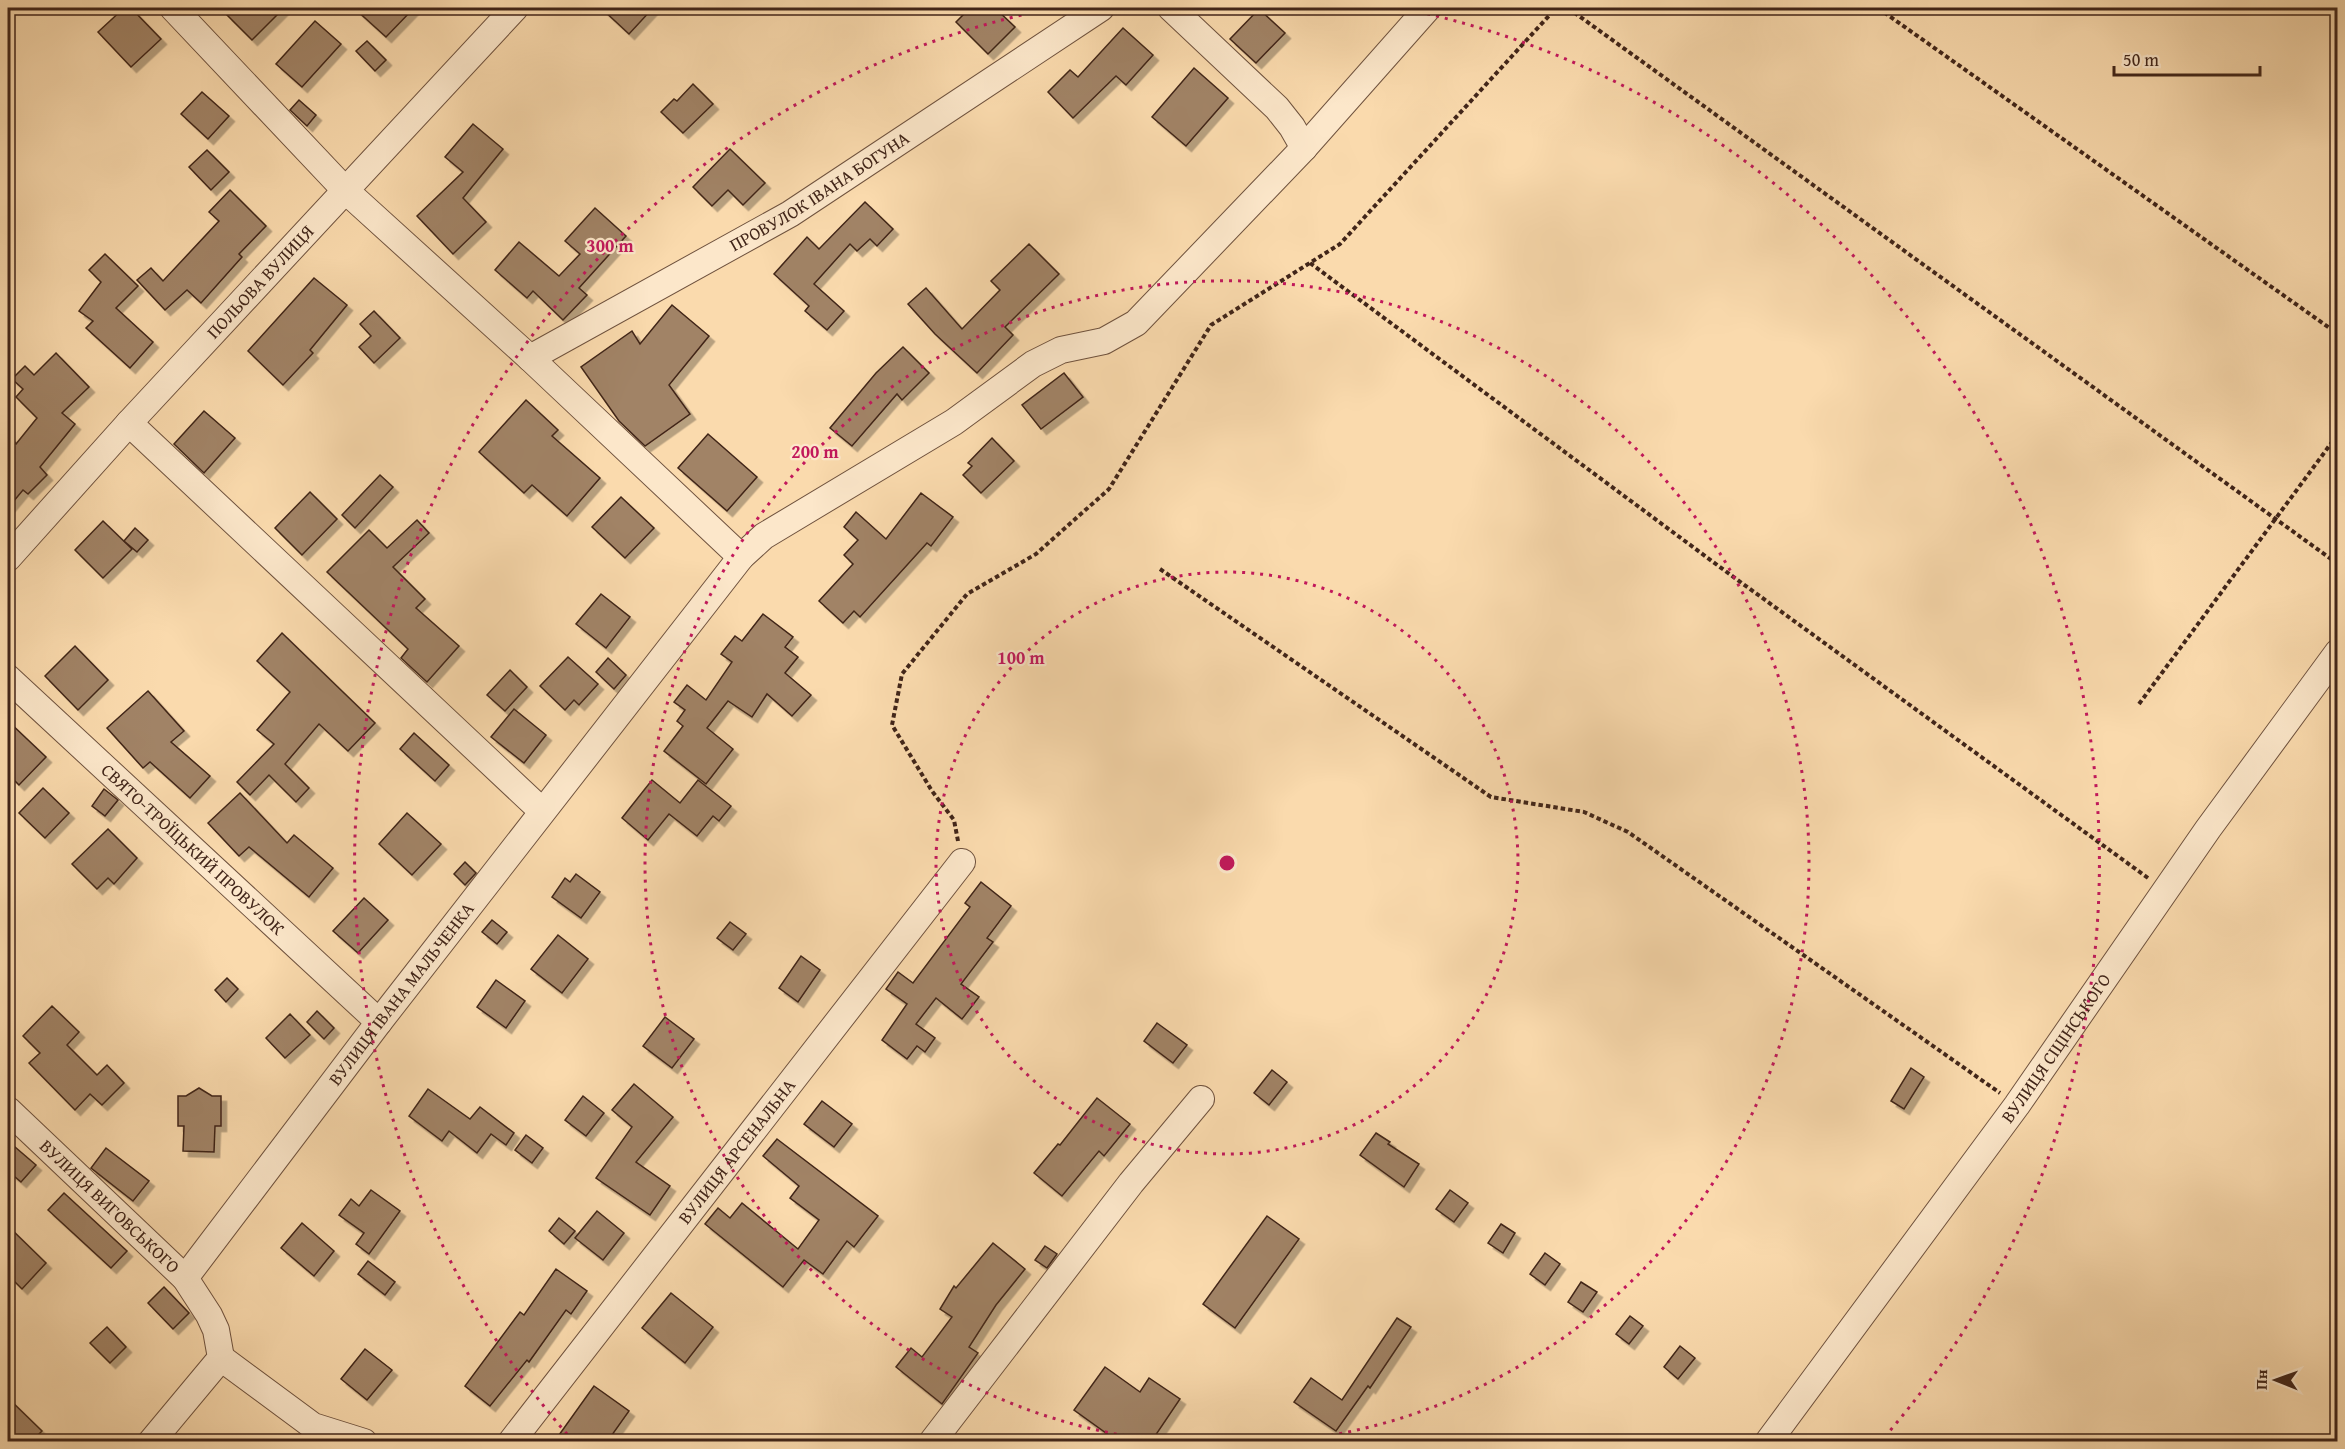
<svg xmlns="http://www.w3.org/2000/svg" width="2345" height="1449" font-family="'Gentium Book Plus',serif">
	<defs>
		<filter id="shadow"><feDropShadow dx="5.5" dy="5.5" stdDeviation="0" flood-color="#0004"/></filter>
	</defs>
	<rect width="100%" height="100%" fill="#fadaad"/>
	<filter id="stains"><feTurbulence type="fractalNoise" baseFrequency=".00333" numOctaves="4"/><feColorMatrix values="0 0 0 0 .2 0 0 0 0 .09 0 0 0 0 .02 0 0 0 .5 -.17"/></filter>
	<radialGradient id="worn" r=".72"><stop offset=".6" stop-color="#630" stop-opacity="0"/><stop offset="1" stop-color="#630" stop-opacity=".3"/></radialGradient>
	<!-- building -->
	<g fill="#a18366" stroke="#412519" stroke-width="1.5" filter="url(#shadow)">
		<path d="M124 8H131L161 39 131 67 98 32Z"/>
		<path d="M235 8H284L252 40 227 15Z"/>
		<path d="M354 8H414L386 37Z"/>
		<path d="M601 8H653L629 34Z"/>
		<path d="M970 8H995L1015 27 988 54 956 22Z"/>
		<path d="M1259 9 1285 33 1256 63 1230 39Z"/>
		<path d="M315 21 341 44 302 87 276 64Z"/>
		<path d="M1123 28 1153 55 1126 85 1116 76 1073 118 1048 92 1070 70 1078 77Z"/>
		<path d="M367 41 386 60 375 71 356 51Z"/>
		<path d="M1194 68 1228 98 1186 146 1152 117Z"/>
		<path d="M693 84 713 104 683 133 661 112 674 99 677 101Z"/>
		<path d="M202 92 229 116 208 139 181 114Z"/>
		<path d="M299 100 316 115 307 126 290 110Z"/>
		<path d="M473 124 503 149 463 198 486 222 453 254 417 216 463 172 445 157Z"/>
		<path d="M730 149 765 183 743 205 728 190 712 206 693 187Z"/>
		<path d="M207 150 229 172 211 190 189 167Z"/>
		<path d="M230 190 266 226 239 254 242 257 201 303 187 290 165 310 137 280 151 268 163 281 219 221 209 212Z"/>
		<path d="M865 202 893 229 877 246 870 239 857 251 850 244 814 284 844 311 827 330 805 311 809 306 774 274 807 237 819 249Z"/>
		<path d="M595 208 626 236 579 288 587 295 563 320 533 291 527 298 495 270 519 242 559 276 580 254 565 241Z"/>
		<path d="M1029 244 1059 274 1005 327 1013 335 977 373 935 334 908 304 926 288 962 329 1000 290 991 281Z"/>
		<path d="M105 254 138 286 116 308 153 342 130 368 86 328 93 321 79 311 101 282 89 270Z"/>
		<path d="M314 278 347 305 310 350 313 353 283 385 248 351Z"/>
		<path d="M672 305 709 336 669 385 690 414 645 446 619 421 581 367 632 331 640 344Z"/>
		<path d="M374 311 400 338 374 363 359 347 371 336 360 324Z"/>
		<path d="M903 347 929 373 902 400 897 394 852 446 830 428 876 373Z"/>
		<path d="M56 353 89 387 62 413 75 424 40 467 47 475 28 494 23 490 8 508V434L16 444 37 418 16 397 23 389 12 379 25 366 34 375Z"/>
		<path d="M1064 373 1083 397 1041 429 1022 405Z"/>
		<path d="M526 400 558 430 552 436 600 478 567 516 532 485 524 493 479 452Z"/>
		<path d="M204 411 235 438 204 473 174 444Z"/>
		<path d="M708 434 757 477 727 511 678 468Z"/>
		<path d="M992 438 1014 461 981 493 963 475 972 466 968 463Z"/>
		<path d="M380 475 393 487 355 528 342 515Z"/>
		<path d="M310 492 337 519 302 555 275 528Z"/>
		<path d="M921 493 953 517 931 546 927 543 860 617 854 611 843 623 819 601 853 564 844 555 858 540 844 527 856 512 886 539Z"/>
		<path d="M621 497 654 528 625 558 592 527Z"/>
		<path d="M417 520 429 533 393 567 425 599 416 608 459 646 427 682 401 658 408 649 327 572 369 530 387 548Z"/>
		<path d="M103 521 132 549 103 578 75 550Z"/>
		<path d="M135 528 148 540 137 552 124 541Z"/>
		<path d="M601 594 630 617 606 648 576 624Z"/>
		<path d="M763 614 793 637 785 647 798 657 785 673 811 695 792 716 767 694 752 717 728 701 707 728 733 749 706 784 664 751 683 726 677 721 685 710 674 702 687 685 706 700 732 662 721 654 735 636 742 641Z"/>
		<path d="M282 633 375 723 348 751 319 724 285 764 309 788 296 802 269 775 250 795 237 782 274 744 257 730 290 692 257 661Z"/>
		<path d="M75 646 108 680 78 710 45 676Z"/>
		<path d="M568 657 598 684 579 705 574 700 565 710 540 686Z"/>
		<path d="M608 658 626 675 614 689 596 672Z"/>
		<path d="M510 670 527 687 505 711 487 695Z"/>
		<path d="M148 691 184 731 171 742 210 776 190 798 150 762 143 768 107 728Z"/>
		<path d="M514 709 546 735 524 763 491 737Z"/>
		<path d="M8 721 46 757 19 785 8 774Z"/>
		<path d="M414 733 449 765 435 781 400 749Z"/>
		<path d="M652 780 680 803 698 780 731 806 719 821 713 816 697 836 669 814 648 840 622 818Z"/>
		<path d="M43 788 69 813 45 838 19 813Z"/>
		<path d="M104 789 118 800 105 816 92 806Z"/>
		<path d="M240 793 287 843 294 835 333 868 309 897 249 847 239 856 208 823Z"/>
		<path d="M407 813 441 844 412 875 379 844Z"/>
		<path d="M108 829 137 858 114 884 108 878 97 889 72 864Z"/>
		<path d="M465 862 476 873 465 885 454 874Z"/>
		<path d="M576 874 600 892 581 918 552 897 565 878 570 882Z"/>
		<path d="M981 882 1011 906 987 938 993 942 961 984 979 997 962 1019 936 998 916 1024 935 1038 925 1052 917 1046 907 1059 882 1040 907 1004 886 989 898 972 913 983 970 907 965 903Z"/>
		<path d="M364 898 388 920 358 953 333 931Z"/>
		<path d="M492 920 507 932 497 944 482 932Z"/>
		<path d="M730 922 746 934 733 950 717 938Z"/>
		<path d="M558 935 588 959 562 993 531 969Z"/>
		<path d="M801 956 820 970 798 1002 779 988Z"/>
		<path d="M227 978 238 989 226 1002 215 990Z"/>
		<path d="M496 980 525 1001 506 1028 477 1007Z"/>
		<path d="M52 1006 79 1032 67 1045 97 1075 107 1065 124 1083 102 1105 90 1094 75 1110 29 1063 40 1053 23 1036Z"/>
		<path d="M317 1011 334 1028 324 1039 307 1022Z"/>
		<path d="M290 1014 310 1035 285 1058 266 1038Z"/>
		<path d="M665 1017 694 1039 672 1068 643 1046Z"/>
		<path d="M1157 1023 1187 1045 1173 1063 1144 1041Z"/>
		<path d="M1911 1068 1924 1077 1904 1109 1891 1101Z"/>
		<path d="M1272 1070 1287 1082 1269 1105 1254 1093Z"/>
		<path d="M634 1084 673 1117 636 1162 670 1186 650 1215 596 1178 632 1127 612 1110Z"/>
		<path d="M199 1088 212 1096H221V1126H215L214 1152 183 1151 184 1126H178V1096H186Z"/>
		<path d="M428 1089 470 1119 480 1107 514 1133 506 1145 491 1134 477 1153 449 1131 442 1141 409 1116Z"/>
		<path d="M583 1096 604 1113 586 1136 565 1120Z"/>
		<path d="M1097 1098 1130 1124 1104 1156 1099 1151 1062 1196 1034 1173 1058 1144 1060 1145Z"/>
		<path d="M822 1101 852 1124 834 1147 804 1124Z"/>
		<path d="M1376 1133 1390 1142 1388 1144 1419 1164 1404 1187 1360 1155Z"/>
		<path d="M526 1135 543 1148 532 1163 515 1150Z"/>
		<path d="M777 1139 878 1216 854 1247 847 1241 823 1274 804 1260 783 1287 705 1224 718 1208 730 1218 742 1203 798 1249 819 1220 790 1198 799 1186 763 1156Z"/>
		<path d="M8 1141 36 1165 21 1182 8 1171Z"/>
		<path d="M106 1148 149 1181 133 1201 91 1168Z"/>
		<path d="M371 1190 400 1211 369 1254 356 1244 364 1233 339 1215 351 1199 359 1206Z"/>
		<path d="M1450 1190 1468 1203 1454 1222 1436 1209Z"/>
		<path d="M64 1193 127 1251 111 1268 48 1210Z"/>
		<path d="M597 1211 624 1233 603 1260 575 1238Z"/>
		<path d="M1267 1216 1299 1239 1235 1328 1203 1304Z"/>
		<path d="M559 1218 575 1231 564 1244 549 1231Z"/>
		<path d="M302 1223 334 1251 314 1276 281 1248Z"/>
		<path d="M1501 1224 1515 1233 1503 1253 1488 1243Z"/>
		<path d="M8 1226 46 1263 22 1289 8 1275Z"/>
		<path d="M993 1243 1025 1269 996 1305 969 1347 978 1353 942 1404 896 1367 911 1348 922 1357 952 1317 940 1309 954 1286 956 1288Z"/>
		<path d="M1045 1246 1057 1254 1047 1268 1035 1260Z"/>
		<path d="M1545 1253 1560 1264 1545 1285 1530 1274Z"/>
		<path d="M368 1261 395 1282 385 1295 358 1274Z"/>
		<path d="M556 1269 587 1291 571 1314 566 1310 529 1362 527 1360 490 1406 465 1386 520 1312 524 1315Z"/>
		<path d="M1581 1282 1597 1292 1583 1312 1568 1302Z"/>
		<path d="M164 1287 189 1313 173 1329 148 1303Z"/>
		<path d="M671 1293 713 1327 685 1363 642 1328Z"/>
		<path d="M1630 1316 1643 1326 1629 1344 1616 1334Z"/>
		<path d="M1397 1318 1411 1327 1370 1388 1368 1386 1336 1431 1294 1402 1311 1378 1342 1400Z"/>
		<path d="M107 1327 126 1347 110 1363 90 1343Z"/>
		<path d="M1680 1346 1695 1358 1678 1379 1664 1367Z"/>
		<path d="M365 1349 392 1370 367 1400 341 1379Z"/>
		<path d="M1105 1367 1140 1392 1149 1378 1180 1399 1151 1442H1107L1110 1436 1074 1410Z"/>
		<path d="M594 1386 629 1411 607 1442H554Z"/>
		<path d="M8 1398 42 1431 31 1442H8Z"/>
	</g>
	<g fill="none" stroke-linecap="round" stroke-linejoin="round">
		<!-- minor casing -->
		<g stroke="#6f523e" stroke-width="28">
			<g id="minor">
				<path d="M173 8 346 191 530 358 741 557"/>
				<path d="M1171 8 1277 108 1292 127 1304 148"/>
				<path id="s1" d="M530 358 790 214 1101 8"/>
				<path d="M129 423 542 811"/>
				<path id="s2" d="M8 558 129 423 515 8"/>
				<path id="s3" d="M8 678 379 1022"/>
				<path id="s4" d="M8 1110 185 1278 209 1315 216 1330 221 1358 151 1442"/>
				<path id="s5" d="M185 1278 379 1022 741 557 764 536 954 422 1033 364 1061 350 1104 341 1136 323 1304 148 1428 8"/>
				<path d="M221 1358 313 1426 364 1442"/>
				<path id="s6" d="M511 1442 962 862"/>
				<path d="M932 1442 1131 1183 1201 1099"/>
				<path id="s7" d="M1768 1442 2017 1105 2208 829 2338 652"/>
			</g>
		</g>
		<!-- path -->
		<g stroke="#412519" stroke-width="4" stroke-dasharray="4.5 3" stroke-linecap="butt">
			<path d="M1568 8 2338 564"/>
			<path d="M1878 8 2338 334"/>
			<path d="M1310 263 1728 573 2148 878"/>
			<path d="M1160 569 1491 797 1584 812 1628 832 2000 1093"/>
			<path d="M2139 704 2338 434"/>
			<path d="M958 841 954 820 932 791 892 725 902 674 967 594 1036 554 1109 489 1211 325 1340 244 1556 8"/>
		</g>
		<!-- minor -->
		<use href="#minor" stroke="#fce7ca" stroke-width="26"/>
	</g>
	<!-- distance rings -->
	<g fill="none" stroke="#c2185b" stroke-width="3" stroke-dasharray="3 6">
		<circle cx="1227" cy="863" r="291"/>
		<path d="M1161 1441A582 582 0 1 1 1293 1441"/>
		<path d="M573 1441A873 873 0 0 1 1053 8M1401 8A873 873 0 0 1 1881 1441"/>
	</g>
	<g text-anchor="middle" stroke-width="4.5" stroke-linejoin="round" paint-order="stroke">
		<!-- street labels -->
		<g font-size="18" fill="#412519" stroke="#fce7ca">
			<text dy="6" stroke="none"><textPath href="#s1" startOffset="334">ПРОВУЛОК ІВАНА БОГУНА</textPath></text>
			<text dy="6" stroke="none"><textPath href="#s2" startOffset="374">ПОЛЬОВА ВУЛИЦЯ</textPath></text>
			<text dy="6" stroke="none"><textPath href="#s3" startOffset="252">СВЯТО-ТРОЇЦЬКИЙ ПРОВУЛОК</textPath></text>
			<text dy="6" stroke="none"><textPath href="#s5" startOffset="357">ВУЛИЦЯ ІВАНА МАЛЬЧЕНКА</textPath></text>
			<text dy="6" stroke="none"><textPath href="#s7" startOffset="488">ВУЛИЦЯ СІЦІНСЬКОГО</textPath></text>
			<text dy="6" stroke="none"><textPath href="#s6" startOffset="368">ВУЛИЦЯ АРСЕНАЛЬНА</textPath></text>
			<text dy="6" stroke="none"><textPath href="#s4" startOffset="140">ВУЛИЦЯ ВИГОВСЬКОГО</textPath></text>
		</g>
	</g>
	<circle cx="1227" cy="863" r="9" fill="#c2185b" stroke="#fce7ca" stroke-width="3"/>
	<g font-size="18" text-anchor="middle" font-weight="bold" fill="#c2185b" stroke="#fce7ca" stroke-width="4.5" stroke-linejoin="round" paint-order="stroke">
		<text x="610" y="252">300 m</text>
		<text x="815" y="458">200 m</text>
		<text x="1021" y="664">100 m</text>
	</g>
	<!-- margin -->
	<rect width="2345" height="1449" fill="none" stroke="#fadaad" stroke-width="30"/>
	<rect x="9" y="9" width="2327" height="1431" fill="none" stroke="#412519" stroke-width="3"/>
	<rect x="15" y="15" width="2315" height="1419" fill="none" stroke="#412519" stroke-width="1.5"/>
	<!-- north arrow -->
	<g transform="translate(2276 1380) rotate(271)" stroke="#fce7ca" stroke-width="4.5" paint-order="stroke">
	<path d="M0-4.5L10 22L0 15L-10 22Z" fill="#412519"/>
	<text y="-9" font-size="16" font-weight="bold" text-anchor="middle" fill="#412519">Пн</text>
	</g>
	<!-- scale -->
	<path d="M2114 66v9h146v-9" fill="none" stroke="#412519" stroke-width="3"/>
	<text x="2123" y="66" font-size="18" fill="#412519" stroke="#fce7ca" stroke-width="4.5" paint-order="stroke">50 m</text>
	<rect width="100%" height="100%" filter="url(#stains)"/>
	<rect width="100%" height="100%" fill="url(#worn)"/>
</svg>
